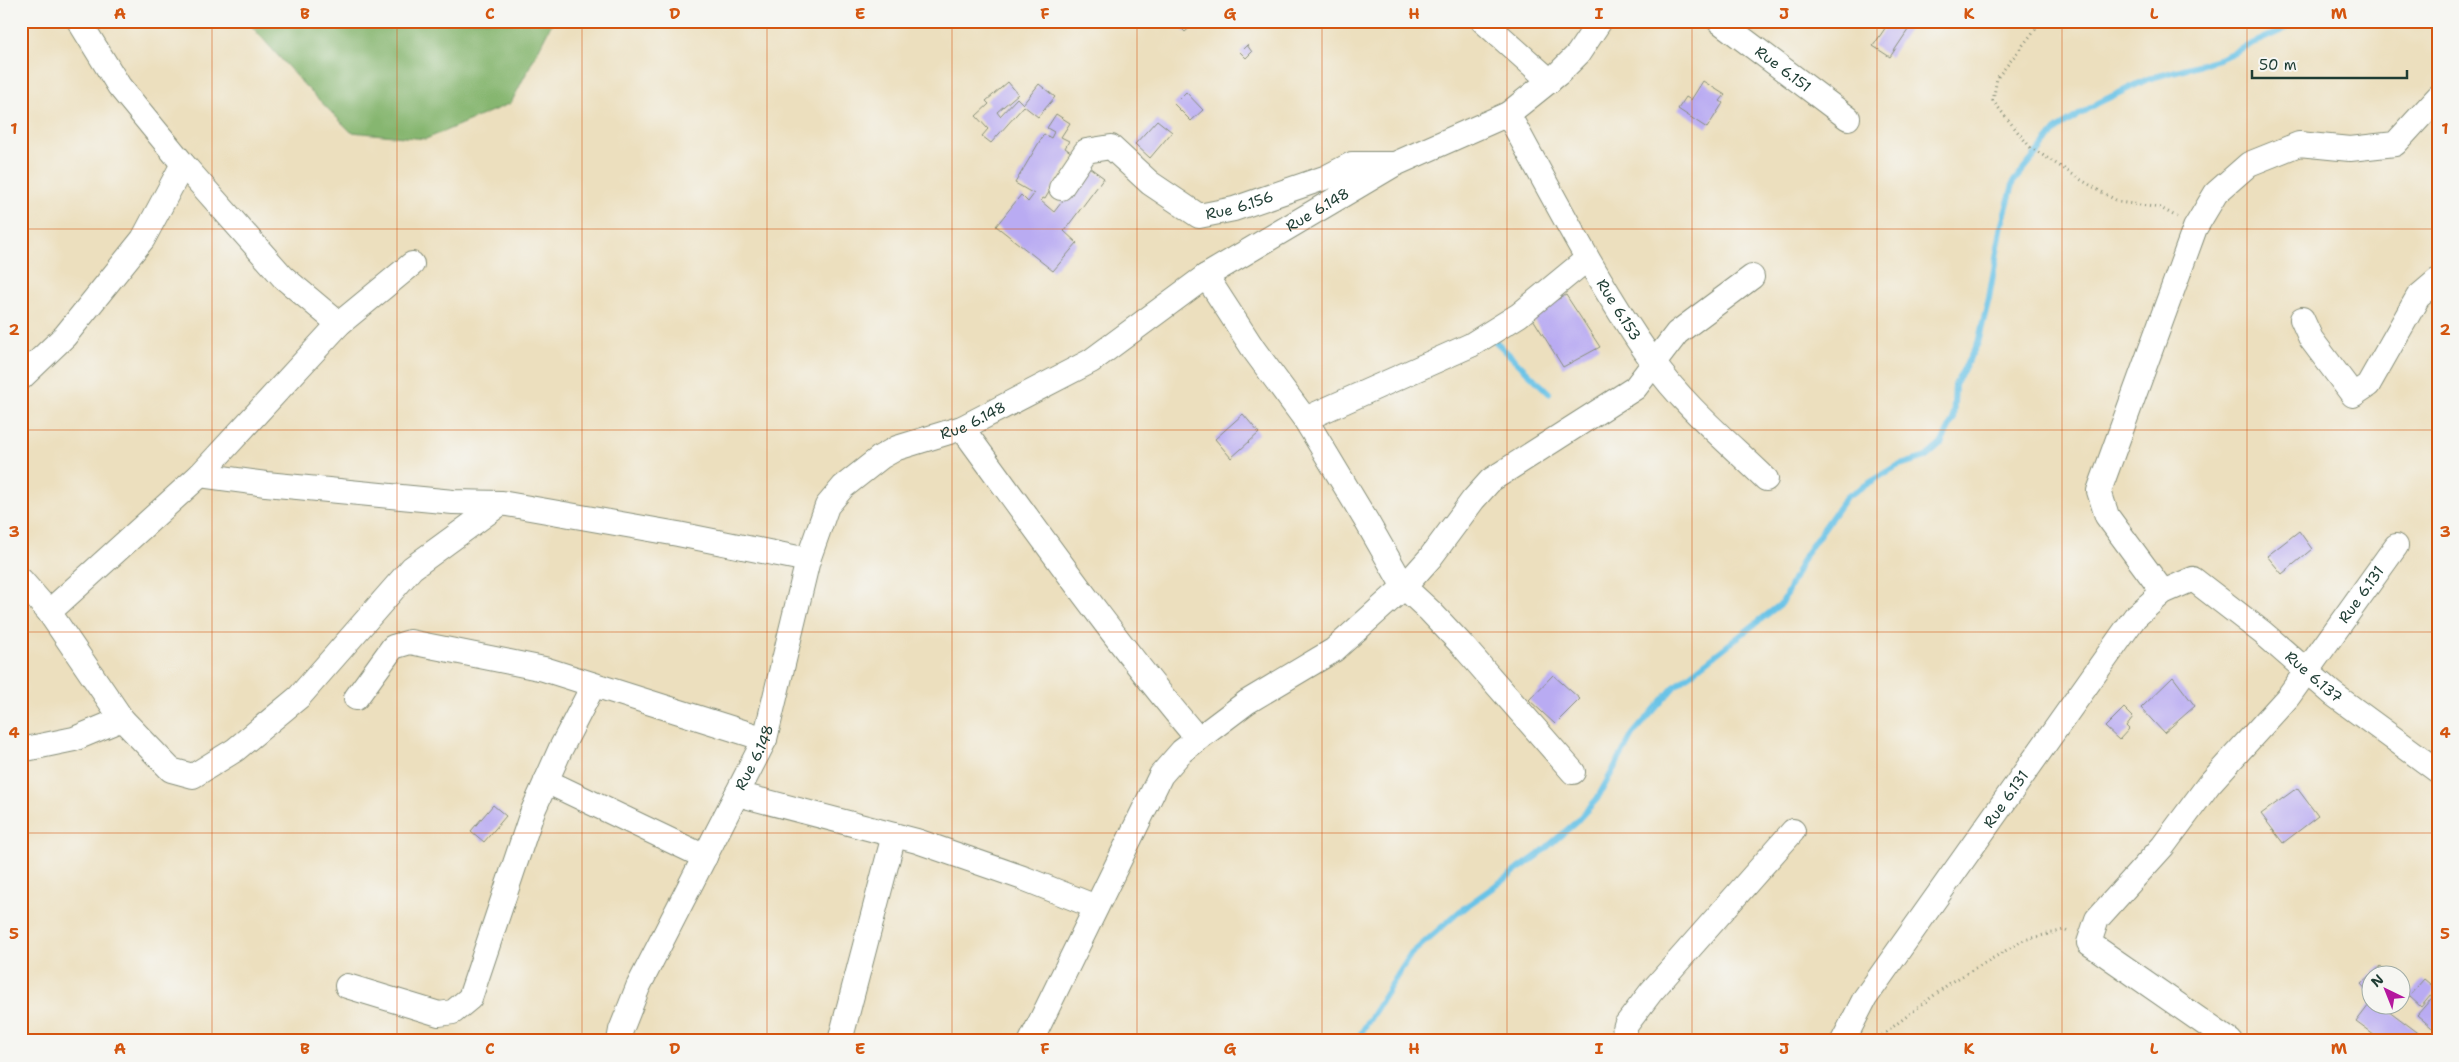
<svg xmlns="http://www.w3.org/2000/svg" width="2459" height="1062" font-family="'Shantell Sans',sans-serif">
	<rect width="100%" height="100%" fill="#f6f6f2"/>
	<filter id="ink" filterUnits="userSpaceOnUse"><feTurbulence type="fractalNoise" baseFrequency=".02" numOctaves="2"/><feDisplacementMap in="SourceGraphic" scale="10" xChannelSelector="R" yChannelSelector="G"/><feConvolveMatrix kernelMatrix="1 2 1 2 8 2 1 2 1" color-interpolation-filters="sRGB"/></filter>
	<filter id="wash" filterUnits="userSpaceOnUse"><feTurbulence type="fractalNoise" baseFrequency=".0096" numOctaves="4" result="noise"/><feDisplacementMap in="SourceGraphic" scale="20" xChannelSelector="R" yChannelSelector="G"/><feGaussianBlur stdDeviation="1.12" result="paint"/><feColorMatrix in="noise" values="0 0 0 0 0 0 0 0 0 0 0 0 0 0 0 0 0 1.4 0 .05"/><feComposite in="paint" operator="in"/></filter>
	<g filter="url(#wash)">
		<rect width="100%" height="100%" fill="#ecdfbe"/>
		<!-- forest -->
		<path fill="#86b66f" stroke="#527a52" d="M247 21H553L511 103 426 139 351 132 306 87Z"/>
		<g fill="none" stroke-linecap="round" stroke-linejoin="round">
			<!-- stream -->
			<g stroke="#69c3e7" stroke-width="6">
				<path d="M1491 337 1549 393"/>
				<path d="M1359 1041 1361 1033 1411 954 1460 911 1538 855 1575 823 1597 799 1633 734 1674 687 1782 603 1805 555 1846 497 1897 466 1926 457 1941 444 1953 420 1955 385 1978 343 1989 298 2002 224 2014 181 2058 128 2098 103 2148 79 2219 59 2302 21"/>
			</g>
		</g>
		<g id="blocks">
			<!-- building -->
			<g fill="#b9abf2">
				<path d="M1174 21H1191L1194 24 1185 32Z"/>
				<path d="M1890 21H1914L1890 57 1873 46Z"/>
				<path d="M1247 45 1252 52 1246 58 1240 52Z"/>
				<path d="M1703 81 1725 95 1720 101 1723 103 1707 128 1678 109 1686 97 1691 100Z"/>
				<path d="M1008 82 1018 94 997 112 1000 116 1017 98 1023 104 1039 84 1055 97 1038 117 1024 106 991 143 982 136 988 129 976 116 989 104 986 101Z"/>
				<path d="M1186 92 1203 110 1191 121 1174 104Z"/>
				<path d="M1056 114 1070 123 1061 137 1069 141 1065 148 1072 153 1045 199 1043 198 1041 201 1054 212 1089 167 1104 178 1064 231 1077 243 1053 271 996 226 1021 195 1028 202 1034 194 1015 183 1044 134 1051 138 1054 132 1047 128Z"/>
				<path d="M1157 120 1172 132 1150 158 1135 144Z"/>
				<path d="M1566 295 1600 347 1563 367 1530 314Z"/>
				<path d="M1243 414 1259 433 1231 458 1215 439Z"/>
				<path d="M2299 531 2312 549 2282 574 2267 556Z"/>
				<path d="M1553 675 1580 699 1555 724 1529 700Z"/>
				<path d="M2173 677 2195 706 2164 733 2141 708Z"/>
				<path d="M2124 708 2133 717 2126 726 2129 729 2119 740 2105 727Z"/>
				<path d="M2297 788 2318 816 2283 843 2261 814Z"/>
				<path d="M493 805 506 816 484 842 471 831Z"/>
				<path d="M2381 966 2388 974H2372V996L2361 984Z"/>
				<path d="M2424 979 2436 989 2421 1007 2409 996Z"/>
				<path d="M2438 991V1033L2417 1015Z"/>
				<path d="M2372 1001V1004H2380L2429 1041H2382L2356 1022Z"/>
			</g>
		</g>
	</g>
	<g filter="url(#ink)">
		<use href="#blocks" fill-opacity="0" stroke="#868e79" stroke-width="1"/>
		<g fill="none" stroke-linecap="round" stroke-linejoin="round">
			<!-- street casing -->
			<g stroke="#868e79" stroke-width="26">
				<g id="street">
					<path d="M79 21 119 86 183 164 283 277 339 324"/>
					<path d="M1483 21 1550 81"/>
					<path id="s1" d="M1719 21 1848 118"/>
					<path id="s2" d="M1508 114C1554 198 1598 284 1653 362 1682 404 1729 443 1766 479"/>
					<path id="s3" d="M1061 188 1086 151 1111 147 1150 183 1199 216 1234 209 1327 177 1352 164H1393"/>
					<path d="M1206 276 1254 350 1305 419 1367 522 1404 587 1430 611 1462 645 1573 772"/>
					<path d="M2302 319 2311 339 2353 395 2368 385 2418 297 2438 280"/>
					<path d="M21 378 65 336 143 239 183 164"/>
					<path d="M1305 419 1471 345 1519 315 1587 259"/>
					<path d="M962 428C1039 533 1114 640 1198 739"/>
					<path d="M200 475 339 324 412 264"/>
					<path d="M21 580 49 612 122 719 171 770 193 776 235 750 299 697 412 568 501 503"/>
					<path d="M2163 592 2107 516 2099 491 2195 228 2216 193 2249 164 2299 144 2350 149 2395 144 2438 97"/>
					<path d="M49 612 200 475 266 484 453 502 501 503 678 534 808 560"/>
					<path d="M356 698 393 647 410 642 544 669 765 739"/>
					<path d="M21 750 74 739 122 719"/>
					<path d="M546 781 705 857"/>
					<path d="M737 794 917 841 1023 878 1096 907"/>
					<path d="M347 986 439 1014 453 1012 470 998 532 813 560 750 593 686"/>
					<path id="s4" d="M619 1041 621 1030 638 987 765 739 808 560 827 506 843 487 881 457 897 448 962 428 1091 361 1206 276 1395 164 1508 114 1558 74 1578 54 1600 21"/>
					<path d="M840 1041 894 835"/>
					<path d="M1031 1041 1161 775 1182 751 1247 702 1334 650 1404 587 1430 558 1473 500 1491 480 1635 388 1677 333 1752 277"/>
					<path d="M1622 1041 1626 1025 1651 992 1793 831"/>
					<path id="s5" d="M1843 1041 1865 998 2135 617 2163 592 2193 579 2263 633 2333 694 2438 771"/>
					<path id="s6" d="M2230 1041 2089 943 2097 919 2163 846 2209 784 2288 697 2396 546"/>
				</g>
			</g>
			<!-- path -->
			<g stroke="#868e79" stroke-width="3" stroke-dasharray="1 4" stroke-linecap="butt">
				<path d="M2042 21 1997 78 1993 101 2030 147 2083 181 2119 202 2161 208 2177 217"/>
				<path d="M1868 1041 1881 1036 1950 983 2024 940 2064 930 2070 933"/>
			</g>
			<!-- street -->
			<use href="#street" stroke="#fff" stroke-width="24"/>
		</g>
	</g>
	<!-- grid -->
	<path fill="none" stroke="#d45610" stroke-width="1" stroke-opacity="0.55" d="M212 21V1041M397 21V1041M582 21V1041M767 21V1041M952 21V1041M1137 21V1041M1322 21V1041M1507 21V1041M1692 21V1041M1877 21V1041M2062 21V1041M2247 21V1041M21 229H2438M21 430H2438M21 632H2438M21 833H2438"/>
	<g text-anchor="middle" stroke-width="5" stroke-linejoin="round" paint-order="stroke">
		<!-- street labels -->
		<g font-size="15" fill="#1f3d34" stroke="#f6f6f2">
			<text dy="5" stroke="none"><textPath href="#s1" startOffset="80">Rue 6.151</textPath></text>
			<text dy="5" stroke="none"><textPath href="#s3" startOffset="224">Rue 6.156</textPath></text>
			<text dy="5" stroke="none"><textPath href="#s4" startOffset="1155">Rue 6.148</textPath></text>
			<text dy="5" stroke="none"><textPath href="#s2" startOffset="225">Rue 6.153</textPath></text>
			<text dy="5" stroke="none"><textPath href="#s4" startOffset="750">Rue 6.148</textPath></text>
			<text dy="5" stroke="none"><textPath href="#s6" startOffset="616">Rue 6.131</textPath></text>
			<text dy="5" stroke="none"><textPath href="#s5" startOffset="741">Rue 6.137</textPath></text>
			<text dy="5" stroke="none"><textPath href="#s4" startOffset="315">Rue 6.148</textPath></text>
			<text dy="5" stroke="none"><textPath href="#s5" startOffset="292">Rue 6.131</textPath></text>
		</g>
	</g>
	<!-- margin -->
	<rect width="2459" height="1062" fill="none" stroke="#f6f6f2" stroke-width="55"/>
	<!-- north arrow -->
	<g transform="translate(2386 990) rotate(317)"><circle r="24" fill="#f6f6f2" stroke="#a0aca6"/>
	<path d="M0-4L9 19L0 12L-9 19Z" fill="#b5179e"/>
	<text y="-8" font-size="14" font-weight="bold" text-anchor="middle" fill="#1f3d34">N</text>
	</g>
	<!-- scale -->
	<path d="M2252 70v8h155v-8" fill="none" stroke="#1f3d34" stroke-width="2.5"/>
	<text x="2259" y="70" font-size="15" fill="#1f3d34" stroke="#f6f6f2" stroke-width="4" paint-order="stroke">50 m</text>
	<rect x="28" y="28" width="2404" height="1006" fill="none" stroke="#d45610" stroke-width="2"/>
	<g font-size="16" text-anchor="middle" font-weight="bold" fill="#d45610">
		<text x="120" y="19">A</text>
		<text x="305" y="19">B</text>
		<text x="490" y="19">C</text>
		<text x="675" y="19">D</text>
		<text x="860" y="19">E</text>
		<text x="1045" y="19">F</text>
		<text x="1230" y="19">G</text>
		<text x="1414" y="19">H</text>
		<text x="1599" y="19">I</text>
		<text x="1784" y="19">J</text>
		<text x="1969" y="19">K</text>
		<text x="2154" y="19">L</text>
		<text x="2339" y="19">M</text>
		<text x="14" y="134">1</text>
		<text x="2445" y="134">1</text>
		<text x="14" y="335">2</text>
		<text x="2445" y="335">2</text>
		<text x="14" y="537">3</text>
		<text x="2445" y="537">3</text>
		<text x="14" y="738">4</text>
		<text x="2445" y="738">4</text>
		<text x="14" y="939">5</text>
		<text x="2445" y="939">5</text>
		<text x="120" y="1054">A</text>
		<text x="305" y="1054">B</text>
		<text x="490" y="1054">C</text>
		<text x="675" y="1054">D</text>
		<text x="860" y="1054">E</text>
		<text x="1045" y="1054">F</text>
		<text x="1230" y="1054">G</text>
		<text x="1414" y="1054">H</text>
		<text x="1599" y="1054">I</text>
		<text x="1784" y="1054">J</text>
		<text x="1969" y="1054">K</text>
		<text x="2154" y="1054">L</text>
		<text x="2339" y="1054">M</text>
	</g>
</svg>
